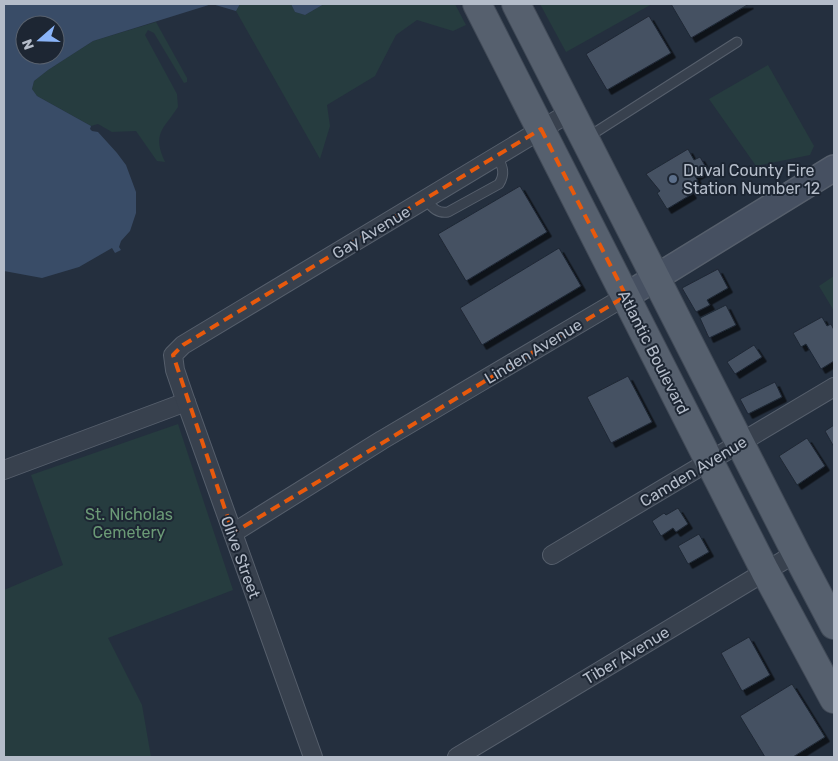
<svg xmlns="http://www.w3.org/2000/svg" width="838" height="761" font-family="Rubik,sans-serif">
	<defs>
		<filter id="shadow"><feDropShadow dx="4.5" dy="4.5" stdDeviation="0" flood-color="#0009"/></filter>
	</defs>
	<rect width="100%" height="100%" fill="#242f3e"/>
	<!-- green -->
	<g fill="#263c3f">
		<path d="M240 4H291L295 12 305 15 324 4H455L466 25 453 31 417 20 396 35 375 76 327 105 330 126 320 159 236 11Z"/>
		<path d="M540 4H652L566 52Z"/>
		<path d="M156 22 187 78V82L184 83 154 33 148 30 145 35 177 94 178 107C163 130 152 133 165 162L157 161 136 131 112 132 98 124 91 126 37 96 32 89 34 81 48 70 93 41Z"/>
		<path d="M768 65 814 146 810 155 756 166 709 99Z"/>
		<path d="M834 276V311L819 286Z"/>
		<path d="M178 424 233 590 108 638 142 705 151 757H4V590L63 565 31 475Z"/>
	</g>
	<!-- water -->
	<g fill="#394c67" fill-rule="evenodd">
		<path d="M4 4H240L236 11 212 4 93 41 48 70 34 81 32 89 37 96 91 126 90 129 92 131 98 132 117 153 126 165 136 192V213L130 231 121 241 119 247 121 250 115 253 112 248 79 267 42 278 4 271ZM25 25H55V55H25Z"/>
		<path d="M291 4H324L305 15 295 12Z"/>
	</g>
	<!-- building -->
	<g fill="#455162" stroke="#1f2835" filter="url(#shadow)">
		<path d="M671 4H749L691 38Z"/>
		<path d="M649 16 671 53 607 90 586 54Z"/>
		<path d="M688 149 694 160 700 157 707 169 695 176 698 181 688 187 692 194 667 209 657 193 660 191 646 174Z"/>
		<path d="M520 186 547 232 466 281 438 234Z"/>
		<path d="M559 248 581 286 482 345 460 308Z"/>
		<path d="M718 269 728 288 707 300 710 305 696 312 682 288Z"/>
		<path d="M726 305 736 325 709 338 700 318Z"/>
		<path d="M822 317 827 326 831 324 834 330V361L821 369 806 344 801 347 793 333Z"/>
		<path d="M754 345 762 357 735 374 727 362Z"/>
		<path d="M628 376 652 422 611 443 587 397Z"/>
		<path d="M775 382 782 397 748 414 740 399Z"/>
		<path d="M834 425V447L825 431Z"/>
		<path d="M807 438 825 466 797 485 779 456Z"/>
		<path d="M678 508 688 524 676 532 673 528 661 536 652 521 664 513 666 515Z"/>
		<path d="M699 534 709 552 688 564 678 546Z"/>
		<path d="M749 637 770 675 742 691 721 653Z"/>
		<path d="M792 684 825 737 793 757H765L740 716Z"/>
	</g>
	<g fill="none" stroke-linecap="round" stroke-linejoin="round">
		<!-- lane casing -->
		<g stroke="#565f6c" stroke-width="11">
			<g id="lane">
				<path d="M588 137 737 42"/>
				<path d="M425 199C432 207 437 214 448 212L499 184C506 173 502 166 497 155"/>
			</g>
		</g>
		<!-- street casing -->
		<g stroke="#565f6c" stroke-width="20">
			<g id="street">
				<path d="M4 470 186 402"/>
				<path d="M233 533 382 440 626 296"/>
				<path d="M552 555 834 387"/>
				<path d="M313 757 186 402 175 370 173 355 183 345 572 111"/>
				<path d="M457 757 796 553"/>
			</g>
		</g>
		<!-- secondary casing -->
		<g stroke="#565f6c" stroke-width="28">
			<path id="secondary" d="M626 296 834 168"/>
		</g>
		<!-- primary casing -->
		<g stroke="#414a57" stroke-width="30">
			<g id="primary">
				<path d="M477 4 765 571 834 699"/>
				<path d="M516 4 796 553 834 625"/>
			</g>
		</g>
		<!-- lane -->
		<use href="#lane" stroke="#38414e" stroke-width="9"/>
		<!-- street -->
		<use href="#street" stroke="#38414e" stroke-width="18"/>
		<!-- secondary -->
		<use href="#secondary" stroke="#465061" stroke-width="25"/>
		<!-- primary -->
		<use href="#primary" stroke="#56606e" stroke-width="28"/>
	</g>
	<!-- marked area -->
	<path fill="none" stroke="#e8590c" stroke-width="4" stroke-dasharray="10 6" stroke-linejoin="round" d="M541 129 626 296 233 533 173 355 183 345Z"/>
	<!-- markers -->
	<circle fill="#5c6f8a" stroke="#1d2633" stroke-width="2" cx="673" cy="179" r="5"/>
	<g text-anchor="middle" stroke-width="4" stroke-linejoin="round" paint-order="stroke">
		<!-- poi labels -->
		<g font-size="16" fill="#b4bcc9" stroke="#1d2633" text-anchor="start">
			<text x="683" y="176">Duval County Fire<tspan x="683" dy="18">Station Number 12</tspan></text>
		</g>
		<!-- street labels -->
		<g font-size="16" fill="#b4bcc9" stroke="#1d2633">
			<text transform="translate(371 232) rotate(-31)" y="6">Gay Avenue</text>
			<text transform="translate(533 351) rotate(-31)" y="6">Linden Avenue</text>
			<text transform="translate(654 352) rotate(63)" y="6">Atlantic Boulevard</text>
			<text transform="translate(693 471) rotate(-31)" y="6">Camden Avenue</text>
			<text transform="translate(241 557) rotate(70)" y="6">Olive Street</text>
			<text transform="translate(626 655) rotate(-31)" y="6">Tiber Avenue</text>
		</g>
		<!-- park labels -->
		<g font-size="16" fill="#6b9a76" stroke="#1d2633">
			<text x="129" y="520">St. Nicholas<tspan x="129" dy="18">Cemetery</tspan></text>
		</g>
	</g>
	<!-- border -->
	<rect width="838" height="761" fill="none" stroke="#b4bcc9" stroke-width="10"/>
	<!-- north arrow -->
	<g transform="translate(40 40) rotate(250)"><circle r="24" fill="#1d2633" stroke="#59626f"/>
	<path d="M0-4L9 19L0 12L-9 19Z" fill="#8ab4f8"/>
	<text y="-8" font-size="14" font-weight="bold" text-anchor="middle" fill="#b4bcc9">N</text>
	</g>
</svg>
